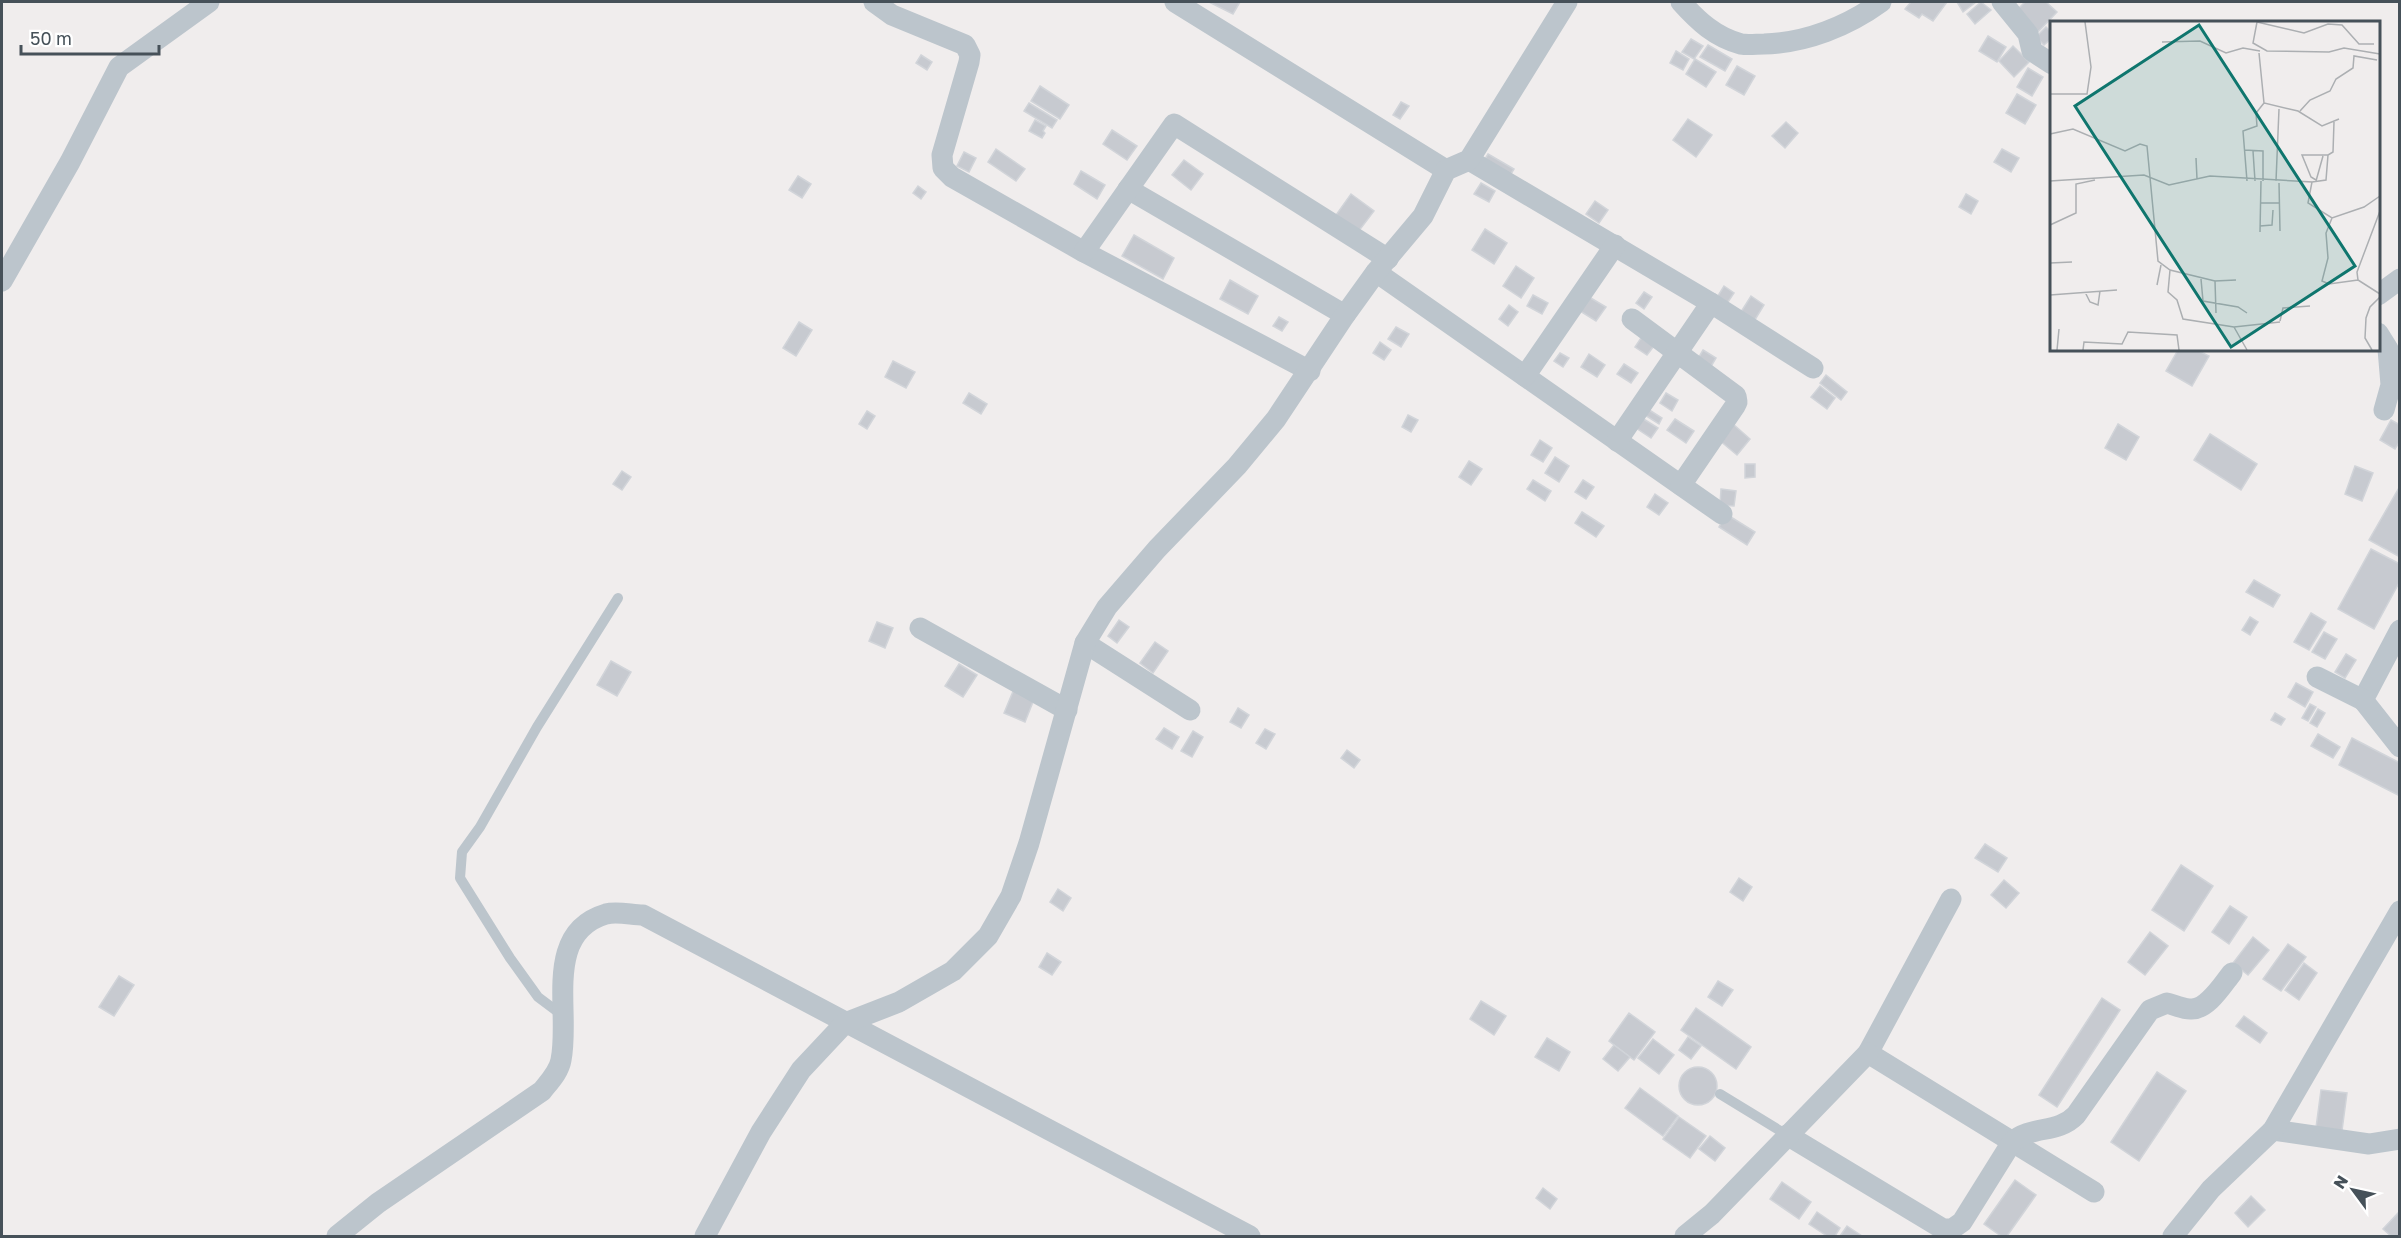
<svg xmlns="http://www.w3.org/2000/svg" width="2401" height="1238" font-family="'Golos Text',sans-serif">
	<rect width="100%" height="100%" fill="#f0eded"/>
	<!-- building -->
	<g fill="#c7cad0" stroke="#d1d4d9" stroke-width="1.5">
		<path d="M1209 2H1240L1233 14Z"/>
		<path d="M1911 2H1947L1933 21 1922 14 1919 18 1905 9Z"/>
		<path d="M1957 2H1976L1963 12Z"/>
		<path d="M1981 2 1991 10 1975 24 1967 14Z"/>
		<path d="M2025 2H2046L2057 12 2037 33 2016 11Z"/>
		<path d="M2046 27 2052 33V38L2044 45 2036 37Z"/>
		<path d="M1988 36 2006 47 1997 62 1979 51Z"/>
		<path d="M1691 39 1703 46 1694 59 1682 52Z"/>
		<path d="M1708 45 1732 59 1725 71 1700 57Z"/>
		<path d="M2013 46 2029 62 2014 77 1999 61Z"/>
		<path d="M1676 51 1689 59 1683 70 1670 63Z"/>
		<path d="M921 55 932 62 927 70 916 63Z"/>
		<path d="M1695 59 1716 72 1706 87 1686 74Z"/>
		<path d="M1737 66 1755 76 1744 95 1726 85Z"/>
		<path d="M2028 68 2043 77 2032 96 2017 87Z"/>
		<path d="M1040 86 1069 105 1060 119 1031 101Z"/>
		<path d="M2017 94 2036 105 2025 124 2006 113Z"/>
		<path d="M1401 102 1409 106 1400 119 1393 115Z"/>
		<path d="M1029 103 1057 120 1052 128 1024 111Z"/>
		<path d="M1688 119 1712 135 1696 157 1673 140Z"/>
		<path d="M1035 120 1046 126 1043 131 1045 133 1042 138 1029 131Z"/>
		<path d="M1786 122 1798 133 1785 148 1772 136Z"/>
		<path d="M1112 130 1137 146 1127 160 1103 144Z"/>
		<path d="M996 149 1025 169 1016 181 988 162Z"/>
		<path d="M2002 149 2019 158 2011 172 1994 162Z"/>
		<path d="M964 152 976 158 969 172 957 166Z"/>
		<path d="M1488 154 1514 169 1508 179 1482 164Z"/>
		<path d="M1184 160 1203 174 1191 190 1172 175Z"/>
		<path d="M1081 171 1105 185 1097 199 1074 184Z"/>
		<path d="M798 176 811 184 802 198 789 190Z"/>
		<path d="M1481 183 1495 191 1489 202 1474 194Z"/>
		<path d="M918 186 926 192 921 199 913 193Z"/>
		<path d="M1351 194 1374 211 1358 232 1336 215Z"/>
		<path d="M1966 194 1978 201 1971 214 1959 207Z"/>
		<path d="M1595 201 1608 210 1599 223 1586 214Z"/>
		<path d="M1485 229 1507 243 1494 264 1472 250Z"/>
		<path d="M1134 235 1174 258 1163 279 1122 256Z"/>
		<path d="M1516 266 1534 278 1521 298 1503 286Z"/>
		<path d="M1230 280 1258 296 1248 314 1220 299Z"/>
		<path d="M1724 286 1734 293 1726 305 1716 299Z"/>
		<path d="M1644 292 1652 297 1644 309 1636 303Z"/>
		<path d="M1533 295 1548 303 1542 314 1527 306Z"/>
		<path d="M1751 296 1764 305 1753 323 1739 315Z"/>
		<path d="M1589 297 1606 307 1596 321 1580 311Z"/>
		<path d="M1509 305 1518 312 1508 326 1499 319Z"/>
		<path d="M1279 317 1288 322 1282 331 1273 326Z"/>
		<path d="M799 322 812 330 796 356 783 348Z"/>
		<path d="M1396 327 1409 334 1401 347 1388 339Z"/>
		<path d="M1641 338 1654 346 1647 355 1635 347Z"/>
		<path d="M1380 342 1391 350 1384 360 1373 353Z"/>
		<path d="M1703 350 1716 358 1709 370 1696 362Z"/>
		<path d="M2178 350H2197L2209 356 2192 386 2166 371Z"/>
		<path d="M1560 353 1569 358 1563 367 1554 361Z"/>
		<path d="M1589 354 1605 365 1597 377 1581 367Z"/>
		<path d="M893 361 915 372 906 388 885 377Z"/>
		<path d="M1624 364 1638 373 1631 383 1617 374Z"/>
		<path d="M1826 375 1847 392 1841 400 1820 383Z"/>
		<path d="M1820 386 1835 398 1827 409 1811 397Z"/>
		<path d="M969 393 987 404 981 414 963 403Z"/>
		<path d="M1666 393 1678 400 1672 411 1660 403Z"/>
		<path d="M1643 406 1662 418 1659 424 1640 412Z"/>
		<path d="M867 411 875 416 867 429 859 424Z"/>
		<path d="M1408 415 1418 420 1411 432 1402 427Z"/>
		<path d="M1642 418 1658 428 1651 438 1636 428Z"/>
		<path d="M1675 419 1694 431 1686 443 1667 430Z"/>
		<path d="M2391 420 2400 425V441L2395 449 2380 440Z"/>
		<path d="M1733 424 1750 439 1737 455 1719 440Z"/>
		<path d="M2118 424 2139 437 2126 460 2105 448Z"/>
		<path d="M2210 434 2257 464 2241 490 2194 460Z"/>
		<path d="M1540 440 1552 448 1543 462 1531 455Z"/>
		<path d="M1555 457 1569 466 1559 482 1545 473Z"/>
		<path d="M1469 461 1482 469 1471 485 1459 477Z"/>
		<path d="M1745 464H1755V477L1745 478Z"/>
		<path d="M2355 466 2373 473 2362 501 2345 494Z"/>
		<path d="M622 471 631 477 622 490 613 484Z"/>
		<path d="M1533 480 1551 491 1545 501 1527 489Z"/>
		<path d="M1583 480 1594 487 1586 499 1575 492Z"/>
		<path d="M2400 486V557L2369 540Z"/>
		<path d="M1721 489 1736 491 1734 506 1720 505Z"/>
		<path d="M1655 494 1668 503 1659 515 1647 507Z"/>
		<path d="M1582 512 1604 526 1596 537 1575 523Z"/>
		<path d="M1726 514 1755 532 1747 545 1719 527Z"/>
		<path d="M2371 549 2400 564V581L2374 629 2338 609Z"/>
		<path d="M2254 580 2280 595 2273 607 2246 592Z"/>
		<path d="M2311 613 2326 622 2309 650 2294 642Z"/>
		<path d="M2250 617 2258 622 2250 635 2242 630Z"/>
		<path d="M1119 620 1129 627 1117 643 1108 636Z"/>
		<path d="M877 622 893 628 885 648 869 641Z"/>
		<path d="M2324 632 2337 639 2325 659 2312 652Z"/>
		<path d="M1155 642 1168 651 1153 673 1140 663Z"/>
		<path d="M2346 654 2356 660 2345 678 2335 672Z"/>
		<path d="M611 661 631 672 617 696 597 685Z"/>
		<path d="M959 664 977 675 963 697 945 686Z"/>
		<path d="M2296 683 2313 692 2305 707 2288 697Z"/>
		<path d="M1014 689 1035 697 1025 722 1004 713Z"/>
		<path d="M2310 704 2316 707 2308 721 2302 718Z"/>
		<path d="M1238 708 1249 715 1241 728 1230 722Z"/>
		<path d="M2318 709 2325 713 2317 727 2310 723Z"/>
		<path d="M2275 713 2285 719 2281 725 2271 720Z"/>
		<path d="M1164 728 1179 737 1172 749 1156 739Z"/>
		<path d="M1265 729 1275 734 1266 749 1256 743Z"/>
		<path d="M1193 731 1203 737 1192 757 1181 751Z"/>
		<path d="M2318 734 2340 747 2333 758 2311 746Z"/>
		<path d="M2352 738 2400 763V796L2339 765Z"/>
		<path d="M1347 750 1360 760 1354 768 1341 758Z"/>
		<path d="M1985 844 2007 858 1998 872 1975 858Z"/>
		<path d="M2181 865 2213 886 2184 931 2152 910Z"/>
		<path d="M1739 878 1752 887 1743 901 1730 892Z"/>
		<path d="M2004 880 2019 893 2006 908 1991 895Z"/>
		<path d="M1058 889 1071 898 1063 911 1050 902Z"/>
		<path d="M2230 906 2247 917 2229 944 2212 932Z"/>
		<path d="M2150 932 2168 946 2145 975 2128 962Z"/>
		<path d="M2253 937 2269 950 2248 975 2233 963Z"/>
		<path d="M2288 944 2306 957 2281 991 2263 979Z"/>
		<path d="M1047 953 1061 962 1052 975 1039 967Z"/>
		<path d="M2304 963 2317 973 2299 1000 2285 990Z"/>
		<path d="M119 976 134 985 114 1016 99 1007Z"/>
		<path d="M1718 981 1733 990 1722 1006 1708 997Z"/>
		<path d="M2102 998 2120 1010 2057 1107 2039 1095Z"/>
		<path d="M1481 1001 1506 1016 1494 1035 1470 1019Z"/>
		<path d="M1696 1008 1751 1047 1736 1069 1681 1030Z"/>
		<path d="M1629 1013 1655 1032 1634 1060 1609 1041Z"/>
		<path d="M2244 1016 2267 1033 2260 1043 2236 1026Z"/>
		<path d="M1688 1037 1701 1046 1691 1059 1679 1050Z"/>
		<path d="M1547 1038 1570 1052 1559 1071 1535 1057Z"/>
		<path d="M1653 1039 1674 1055 1659 1074 1638 1058Z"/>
		<path d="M1614 1045 1630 1057 1618 1071 1603 1059Z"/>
		<circle cx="1698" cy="1086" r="19"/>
		<path d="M2157 1072 2186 1091 2139 1161 2111 1142Z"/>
		<path d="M1640 1088 1678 1116 1663 1136 1625 1108Z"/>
		<path d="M2321 1090 2347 1093 2341 1138 2315 1135Z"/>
		<path d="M1679 1117 1706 1136 1690 1158 1663 1139Z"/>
		<path d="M1710 1136 1725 1148 1715 1161 1699 1149Z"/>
		<path d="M2015 1180 2036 1195 2007 1236H2001L1984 1224Z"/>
		<path d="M1782 1182 1811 1202 1799 1219 1770 1199Z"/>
		<path d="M1543 1188 1557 1199 1550 1209 1536 1198Z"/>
		<path d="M2251 1196 2265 1210 2248 1227 2235 1213Z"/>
		<path d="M2400 1211V1236H2391L2383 1229Z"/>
		<path d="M1817 1212 1840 1228 1835 1236H1827L1809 1224Z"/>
		<path d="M1847 1226 1862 1236H1840Z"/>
	</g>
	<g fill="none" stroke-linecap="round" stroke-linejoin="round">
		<!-- lane -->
		<g stroke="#bcc5cc" stroke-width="10">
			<path d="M562 1015 538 997 510 958 460 878 462 852 480 827 537 727 618 598"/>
			<path d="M1720 1094 1787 1135"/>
		</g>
		<!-- street -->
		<g stroke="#bcc5cc" stroke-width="21">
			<path d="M874 2 892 15 965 45 970 55 969 62 942 155 943 168 952 177 1084 252 1310 371"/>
			<path d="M1175 2 1446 170"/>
			<path d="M1681 2C1698 21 1715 37 1741 44 1748 45 1757 44 1764 44 1806 43 1848 26 1881 2"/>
			<path d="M2002 2 2028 34 2032 51 2052 64"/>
			<path d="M1469 160 1711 303 1813 368"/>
			<path d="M1128 189 1345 315"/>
			<path d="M1084 252 1174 124 1388 259"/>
			<path d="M1376 272 1722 514"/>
			<path d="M2 281 70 162 119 67 209 2"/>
			<path d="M2378 295 2400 279"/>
			<path d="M1632 319 1736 396 1737 402 1735 406 1681 485"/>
			<path d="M2378 333 2388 349 2391 385 2384 410"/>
			<path d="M1525 376 1615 245"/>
			<path d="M1617 441 1711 303"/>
			<path d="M920 628 1067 710"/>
			<path d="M2400 630 2363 700 2400 747"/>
			<path d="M1085 643 1190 710"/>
			<path d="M2317 677 2363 700"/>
			<path d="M1951 899 1868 1053 2094 1192"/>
			<path d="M2273 1130 2369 1144 2400 1139"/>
			<path d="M1787 1135 1943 1229H1952L1962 1222 2012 1142C2032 1125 2058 1134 2076 1115L2150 1010 2167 1003C2174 1005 2183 1009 2190 1009 2207 1011 2223 984 2232 973"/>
			<path d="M337 1236 378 1203 542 1091C549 1082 559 1072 561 1060 571 1012 542 933 606 914 617 911 632 915 643 915L1250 1236"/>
			<path d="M705 1236 761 1132 801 1070 845 1023 899 1002 953 971 988 936 1011 896 1029 843 1085 643 1107 607 1157 549 1237 466 1276 419 1345 315 1376 272 1423 216 1446 170 1469 160 1567 2"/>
			<path d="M1685 1236 1712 1214 1868 1053"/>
			<path d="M2173 1236 2211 1189 2273 1130 2400 911"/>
		</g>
	</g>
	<!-- overview -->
	<g transform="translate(2050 21)">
		<rect width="330" height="330" fill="#f0eded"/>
		<path fill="none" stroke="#acafb2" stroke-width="1.5" d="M207 1 203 22 217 30 279 31 294 27 330 33M207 1 254 12 278 3 292 4 309 23H324M112 21 150 20 176 32 193 27 210 30M209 32 214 82 248 90 272 105 289 98M0 73H37L41 46 35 1M250 90 260 79 280 70 286 58 303 47 304 35 327 39M0 113 23 108 75 130 90 123 97 125 108 240 120 249 165 260M194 129 213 130V160M203 130 205 160M146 137 147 158M266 159 261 156 252 134H278M0 160 94 154 119 164 160 155 262 161 258 182 282 197 314 186 330 175M197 160 193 110 207 105 206 92 214 82M226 160 229 88M266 160 273 135M262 161 276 159 278 134 283 131 284 101M229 162 230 210M211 182H230M330 190 307 251 308 259 330 273M282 197 276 212 278 237 272 260 279 263 308 259M0 204 26 192V163L45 159M210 205 222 204 223 189M210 211 211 160M0 242 22 241M120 249 118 271 127 279 133 298 184 306 230 301M151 258 153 280 188 286 197 292M107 264 111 244M35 271 40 281 48 284 50 270M0 274 67 269M166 292 165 260 186 259M230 300 233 287 260 285M184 306 197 329M7 329 9 308M33 329 34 321 72 323 78 311 127 314 129 329M322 329 315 317 316 297 320 286 330 276"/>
		<path fill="#0f766e" fill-opacity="0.15" stroke="#0f766e" stroke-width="3" d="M149 4 305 245 181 326 25 85Z"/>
		<rect width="330" height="330" fill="none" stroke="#465159" stroke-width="3"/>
	</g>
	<!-- border -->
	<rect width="2401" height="1238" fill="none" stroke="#465159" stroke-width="6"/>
	<!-- north arrow -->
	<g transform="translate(2353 1190) rotate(303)" stroke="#ffffff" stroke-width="4.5" paint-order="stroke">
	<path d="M0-4.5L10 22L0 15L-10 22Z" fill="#465159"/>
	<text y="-9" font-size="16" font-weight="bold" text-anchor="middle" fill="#465159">N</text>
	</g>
	<!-- scale -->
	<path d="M21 45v9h138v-9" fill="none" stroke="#465159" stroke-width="3"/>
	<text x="30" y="45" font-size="18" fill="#465159" stroke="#ffffff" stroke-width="4.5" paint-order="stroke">50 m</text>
</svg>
